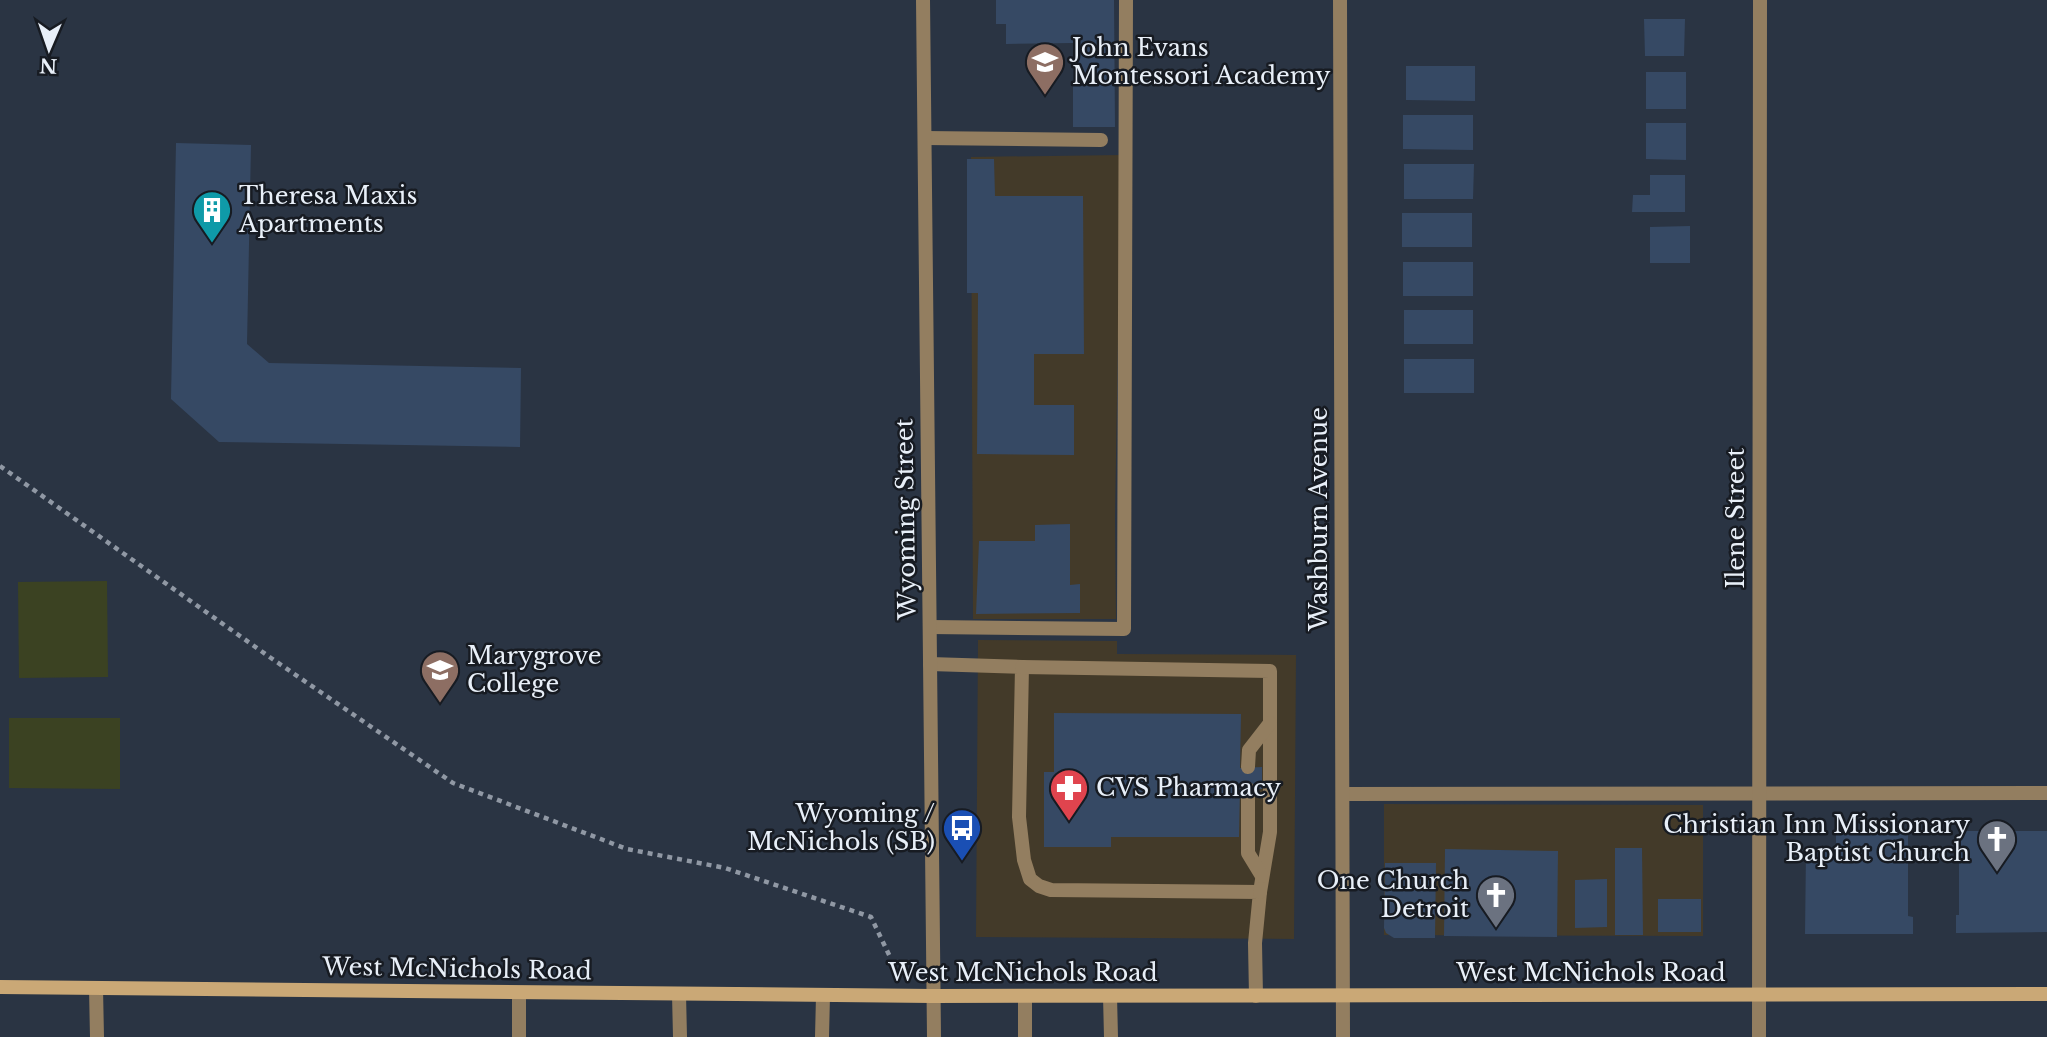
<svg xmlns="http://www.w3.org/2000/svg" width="2047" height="1037" font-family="'Libre Baskerville',serif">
	<rect width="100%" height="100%" fill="#2a3443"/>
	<!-- commercial -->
	<g fill="#433a29">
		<path d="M1121 155 1115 518 1116 619H973L971 157Z"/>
		<path d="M978 640 1117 641V654L1296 655 1294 939 976 937Z"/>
		<path d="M1384 804 1703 805V936L1384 935Z"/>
	</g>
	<!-- pitch -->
	<g fill="#3b4222">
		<path d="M107 581 108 677 19 678 18 582Z"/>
		<path d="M9 718H120V789L9 788Z"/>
	</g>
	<!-- building -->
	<g fill="#364964">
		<path d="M996 0H1114L1115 127H1073V43L1006 44V24H996Z"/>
		<path d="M1644 19H1685L1684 56H1645Z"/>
		<path d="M1406 66H1475V101L1406 100Z"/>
		<rect x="1646" y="72" width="40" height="37"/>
		<path d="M1403 115H1473V150L1403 149Z"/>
		<path d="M1646 123H1686V160L1646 159Z"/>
		<path d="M176 143 251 145 247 344 269 363 521 368 520 447 219 442 171 399Z"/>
		<path d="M967 159H994L995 196H1083L1084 354H1034V405H1074V455L977 454 978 293H967Z"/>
		<path d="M1404 164H1474L1473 199H1404Z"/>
		<path d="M1650 175H1685V212H1632L1633 195H1650Z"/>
		<rect x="1402" y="213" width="70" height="34"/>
		<path d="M1690 226V263H1650V227Z"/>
		<rect x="1403" y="262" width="70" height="34"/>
		<rect x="1404" y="310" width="69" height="34"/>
		<rect x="1404" y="359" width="70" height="34"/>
		<path d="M1070 524V585L1080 584V613L976 614 979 541H1035V525Z"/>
		<path d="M1054 713 1241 714 1240 768 1262 767V789H1240L1239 837H1111V847H1044V772H1054Z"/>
		<path d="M1959 831H2047V932L1956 933V915H1959Z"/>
		<path d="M1836 834H1908V916L1913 917V934H1805L1806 851H1836Z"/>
		<path d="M1615 848H1642L1643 935H1615Z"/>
		<path d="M1445 849 1558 851 1557 937 1444 936Z"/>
		<path d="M1385 863H1436L1435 938H1394L1386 933 1384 928Z"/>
		<path d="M1607 879V927L1575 928V880Z"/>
		<rect x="1658" y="899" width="43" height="33"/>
	</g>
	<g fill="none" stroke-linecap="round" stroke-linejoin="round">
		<!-- path -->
		<path stroke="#9098a4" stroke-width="4.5" stroke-dasharray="5 5" stroke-linecap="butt" d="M0 466 271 658 453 783 627 849 725 868 871 917 891 959"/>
		<!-- service -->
		<g stroke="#937e60" stroke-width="14">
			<path d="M925 138 1101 140"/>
			<path d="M930 627 1124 629 1126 0"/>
			<path d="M930 664 1022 667 1019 817 1024 860 1030 879 1039 886 1051 890 1260 892 1255 943 1256 996"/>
			<path d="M1022 667 1270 671V832L1260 892"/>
			<path d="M1248 767 1249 750 1270 723"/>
			<path d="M1248 789V853L1262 876"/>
			<path d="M1343 794 2047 793"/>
			<path d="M679 994 680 1037"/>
			<path d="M1025 996V1037"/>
			<path d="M1110 996 1111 1037"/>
			<path d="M822 1037 823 996"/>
		</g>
		<!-- minor -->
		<g stroke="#937e60" stroke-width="14">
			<path d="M1340 0 1343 1037"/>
			<path d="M96 988 97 1037"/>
			<path d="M519 993V1037"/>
			<path d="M1759 1037 1760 0"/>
		</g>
		<!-- tertiary -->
		<path stroke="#937e60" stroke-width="14" d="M923 0 934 1037"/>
		<!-- secondary -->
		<path stroke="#caa876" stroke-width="14" d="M0 987 933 996 2047 994"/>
	</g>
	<!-- icons -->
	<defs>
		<g id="school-pin" transform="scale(2.0125)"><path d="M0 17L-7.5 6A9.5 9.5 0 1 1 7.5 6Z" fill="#8d6e63" stroke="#171b22"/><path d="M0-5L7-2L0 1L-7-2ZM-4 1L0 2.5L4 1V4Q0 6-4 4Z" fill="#fff"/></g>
		<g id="building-pin" transform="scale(2.0125)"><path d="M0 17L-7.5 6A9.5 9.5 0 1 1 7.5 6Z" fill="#0f9aa8" stroke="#171b22"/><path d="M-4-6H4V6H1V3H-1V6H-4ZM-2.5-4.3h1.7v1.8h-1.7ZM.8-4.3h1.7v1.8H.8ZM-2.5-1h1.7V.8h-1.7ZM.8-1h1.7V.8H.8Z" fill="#fff"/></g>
		<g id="university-pin" transform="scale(2.0125)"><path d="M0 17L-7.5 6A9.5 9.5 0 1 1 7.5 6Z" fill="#8d6e63" stroke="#171b22"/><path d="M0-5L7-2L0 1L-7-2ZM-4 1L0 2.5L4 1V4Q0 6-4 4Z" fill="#fff"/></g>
		<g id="pharmacy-pin" transform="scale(2.0125)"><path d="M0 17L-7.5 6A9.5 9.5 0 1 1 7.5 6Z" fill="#e0444e" stroke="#171b22"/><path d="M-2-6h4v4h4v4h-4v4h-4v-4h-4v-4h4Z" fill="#fff"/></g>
		<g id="bus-pin" transform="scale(2.0125)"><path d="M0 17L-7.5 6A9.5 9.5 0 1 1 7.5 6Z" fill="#1a4fb4" stroke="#171b22"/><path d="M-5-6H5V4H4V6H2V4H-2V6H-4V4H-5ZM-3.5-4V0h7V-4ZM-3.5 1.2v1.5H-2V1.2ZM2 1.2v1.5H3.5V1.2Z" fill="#fff"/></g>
		<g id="church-pin" transform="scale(2.0125)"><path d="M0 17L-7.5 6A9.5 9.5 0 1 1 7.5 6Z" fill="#6b7280" stroke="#171b22"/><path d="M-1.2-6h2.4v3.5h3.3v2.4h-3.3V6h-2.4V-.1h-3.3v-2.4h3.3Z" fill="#fff"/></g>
	</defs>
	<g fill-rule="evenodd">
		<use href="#school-pin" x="1045" y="62"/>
		<use href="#building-pin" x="212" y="210"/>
		<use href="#university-pin" x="440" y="670"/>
		<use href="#pharmacy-pin" x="1069" y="788"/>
		<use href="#bus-pin" x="962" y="828"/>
		<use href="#church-pin" x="1997" y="839"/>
		<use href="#church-pin" x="1496" y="895"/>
	</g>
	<g text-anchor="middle" stroke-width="5" stroke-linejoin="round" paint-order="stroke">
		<!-- poi labels -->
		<g font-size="24" fill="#e8eff8" stroke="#171b22" text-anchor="start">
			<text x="1072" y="56">John Evans<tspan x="1072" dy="28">Montessori Academy</tspan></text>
			<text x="239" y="204">Theresa Maxis<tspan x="239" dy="28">Apartments</tspan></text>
			<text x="467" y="664">Marygrove<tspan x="467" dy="28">College</tspan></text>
			<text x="1096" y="796">CVS Pharmacy</text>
			<text x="935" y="822" text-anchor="end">Wyoming /<tspan x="935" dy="28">McNichols (SB)</tspan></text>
			<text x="1970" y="833" text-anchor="end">Christian Inn Missionary<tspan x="1970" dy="28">Baptist Church</tspan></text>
			<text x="1469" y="889" text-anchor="end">One Church<tspan x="1469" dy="28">Detroit</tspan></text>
		</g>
		<!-- street labels -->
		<g font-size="24" fill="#e8eff8" stroke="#171b22">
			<text transform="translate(1736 518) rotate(-90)" y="8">Ilene Street</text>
			<text transform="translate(906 519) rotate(-91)" y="8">Wyoming Street</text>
			<text transform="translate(1319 519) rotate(-90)" y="8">Washburn Avenue</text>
			<text transform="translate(457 969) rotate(1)" y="8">West McNichols Road</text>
			<text x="1023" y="981">West McNichols Road</text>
			<text x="1591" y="981">West McNichols Road</text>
		</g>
	</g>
	<!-- north arrow -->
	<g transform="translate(49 49) rotate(182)" stroke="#171b22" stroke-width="5" paint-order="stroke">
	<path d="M0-5L12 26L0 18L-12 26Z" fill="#e8eff8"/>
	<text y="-10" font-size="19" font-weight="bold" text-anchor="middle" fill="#e8eff8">N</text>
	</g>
</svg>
